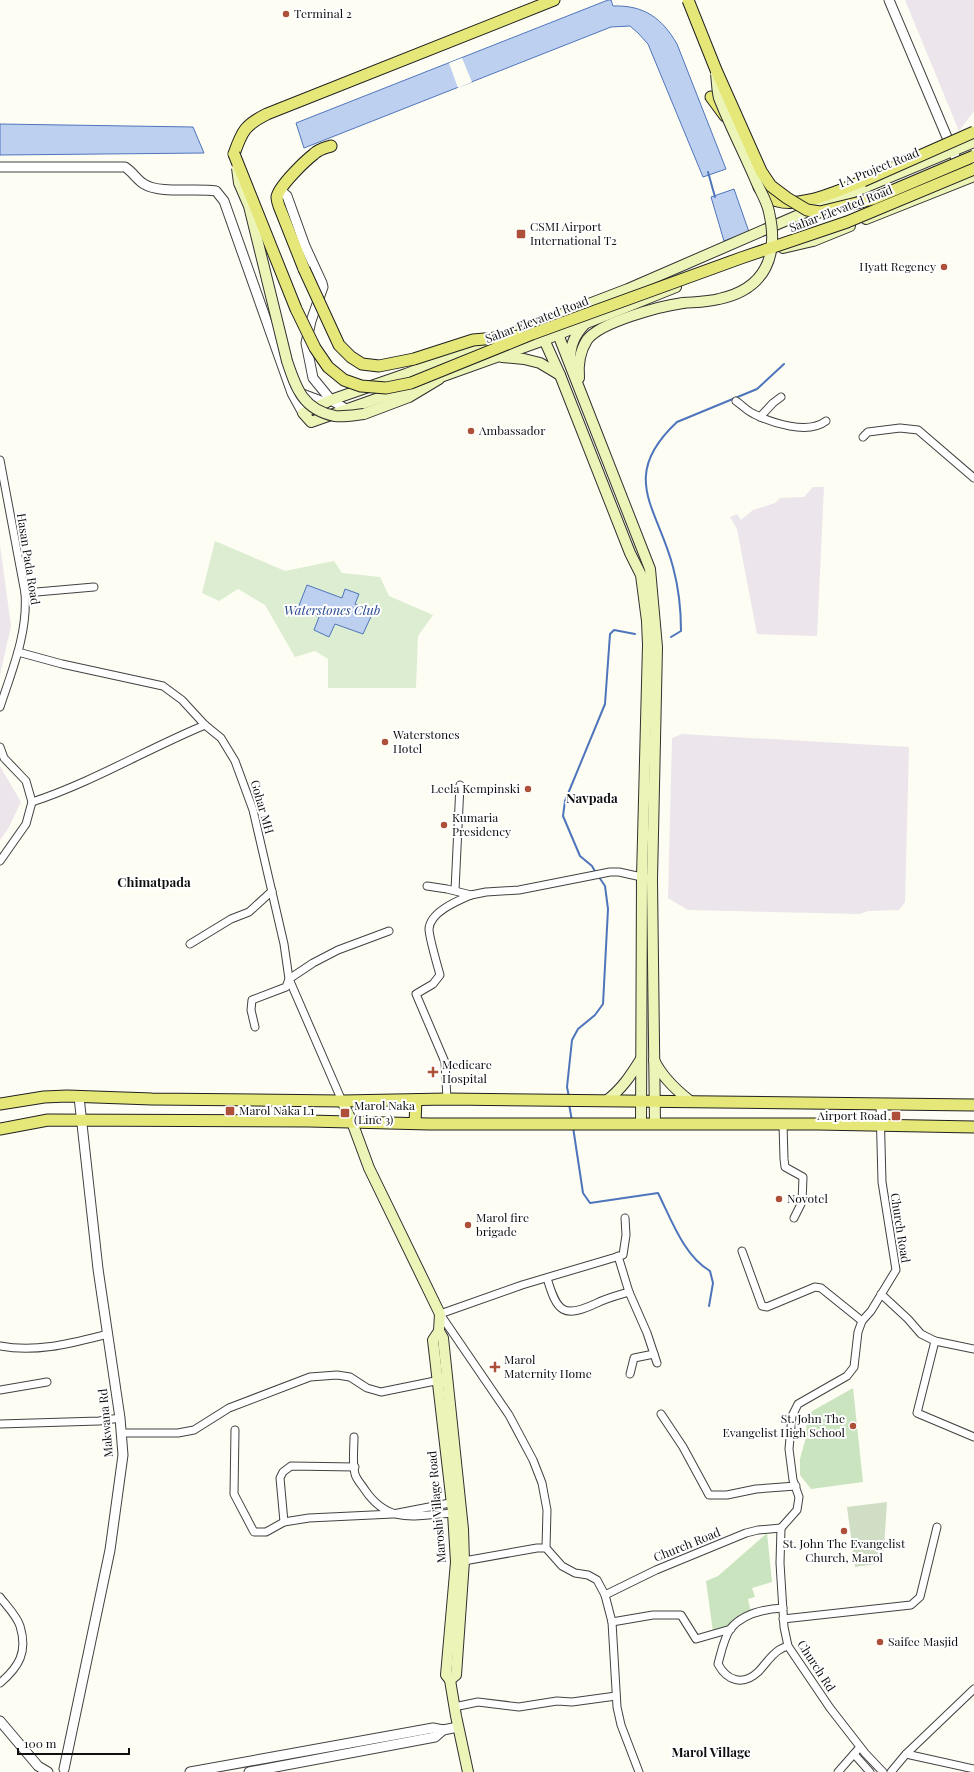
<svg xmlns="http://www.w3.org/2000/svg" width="974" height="1772" font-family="'Playfair Display',serif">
	<rect width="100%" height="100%" fill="#fdfdf3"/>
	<!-- industrial -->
	<g fill="#ece5eb">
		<path d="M905 0H974V111L959 131Z"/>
		<path d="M813 487H824L817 636 757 634 737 529 730 517 737 514 741 520 753 510 775 503 780 498 804 497Z"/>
		<path d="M0 545 11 626 0 675Z"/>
		<path d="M682 734 909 747 905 902 899 910 868 911 860 914 688 910 668 898 672 738Z"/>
		<path d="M0 766 21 802 8 829 0 840Z"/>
	</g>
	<!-- green -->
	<g fill="#cae4c0">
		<path d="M853 1388 863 1482 811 1489 800 1475V1459L806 1437 807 1414Z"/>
		<path d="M767 1533 772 1582 752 1588 755 1597 748 1599 751 1612 732 1626 713 1632 706 1581 718 1576Z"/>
	</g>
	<!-- cemetery -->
	<path fill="#d0dec6" d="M887 1502 883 1563 855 1567 847 1507Z"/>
	<!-- pitch -->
	<path fill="#dcedd1" d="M215 541 285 571 334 561 342 573 380 577 389 596 433 615 418 636 416 688H328V659L315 651 295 657 265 605 238 589 219 601 202 593Z"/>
	<!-- water -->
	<g fill="#bed0ef" stroke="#4e75bc">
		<path d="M608 0H611L613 6C644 5 662 18 677 44L726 169 703 177 648 44 638 33 630 26 611 27 304 148 296 123Z"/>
		<path d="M0 124 193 127 204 153 0 155Z"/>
		<path d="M734 189 749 232 724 241 711 197Z"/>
		<path d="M307 585 342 598 345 589 359 594 355 604 373 612 363 634 335 624 329 637 314 630 319 617 298 608Z"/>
	</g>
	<!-- pier -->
	<path fill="#fdfdf3" d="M462 58 472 82 458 88 449 63Z"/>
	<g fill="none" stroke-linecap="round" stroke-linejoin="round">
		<!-- stream -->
		<g stroke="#4e75bc" stroke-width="2">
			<path d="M708 172 715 197"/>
			<path d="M671 637 681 631C681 609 679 589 673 567 658 508 618 477 677 422L757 389 784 364"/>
			<path d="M596 873 592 866 580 856 563 816 565 801 605 704 610 634 614 630 635 634"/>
			<path d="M569 1097 567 1087 572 1040 578 1029 595 1015 603 1004 608 909 605 886 599 877"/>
			<path d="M569 1104 572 1121"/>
			<path d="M573 1127 583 1193 590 1203 658 1193C671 1219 684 1256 710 1271L713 1283 709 1306"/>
		</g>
		<!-- minor casing -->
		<g stroke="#424242" stroke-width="9">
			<g id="minor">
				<path d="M736 401C742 405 747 411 754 414 772 423 808 435 826 421"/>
				<path d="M760 417 773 403 781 397"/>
				<path d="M863 437 868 432 900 428 918 430 974 478"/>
				<path d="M0 460 25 593C28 633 12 670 0 707"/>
				<path d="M25 593 94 587"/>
				<path d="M18 652 62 664 163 686 182 700 205 725 221 738 235 761 253 810 284 944 289 979 342 1101"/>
				<path d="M0 747 4 758 26 781 32 802 26 824 0 861"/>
				<path d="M32 802C93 782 147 749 205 725"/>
				<path d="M427 886 447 889 471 895 486 892 519 890 610 872H619L646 878"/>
				<path d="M455 890 460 785"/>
				<path d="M190 944 231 919 249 912 272 891"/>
				<path d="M255 1027 251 1010 252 1000 286 987 289 979 313 963 338 950 389 931"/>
				<path d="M447 1099 445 1062 416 994 433 984 440 975C437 964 429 937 429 929 430 912 457 901 471 895"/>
				<path d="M783 1124 784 1159 785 1167 803 1177 802 1202 794 1218"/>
				<path d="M742 1251 762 1306 767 1307 815 1287 821 1288 862 1321"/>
				<path d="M618 1256 629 1292"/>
				<path d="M547 1278C557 1312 563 1319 597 1303 607 1298 619 1295 629 1292L647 1333 657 1363"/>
				<path d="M881 1294 908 1319 921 1334 935 1341 974 1349"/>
				<path d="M935 1341 917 1413 974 1437"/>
				<path d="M0 1346C37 1353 72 1343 108 1334"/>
				<path d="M630 1374 634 1358 654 1354"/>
				<path d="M0 1390 47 1382"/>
				<path d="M661 1414 683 1447 709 1495H727L756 1489 796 1486"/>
				<path d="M0 1424 99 1421 120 1418"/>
				<path d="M235 1430 234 1494 254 1532H266L284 1522 309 1518 393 1514 455 1502"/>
				<path d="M121 1433H178L194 1430 229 1408 310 1377 337 1375 350 1377 367 1388 381 1392 440 1380"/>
				<path d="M354 1437C354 1449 352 1463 355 1474 356 1479 362 1485 365 1490 390 1527 419 1514 456 1513"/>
				<path d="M284 1522 280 1478 283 1472 291 1466 355 1467"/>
				<path d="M781 1528 797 1510 799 1497 793 1480 789 1449 792 1416 798 1404 847 1376 854 1367 858 1332 862 1321 871 1311 896 1270 882 1182 880 1105"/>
				<path d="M781 1528 780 1563 784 1627 788 1646 830 1708 865 1753 883 1772"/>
				<path d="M546 1548 547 1510 542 1483 533 1460 509 1415 440 1314 522 1285 623 1255 626 1235 625 1218"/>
				<path d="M464 1561 537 1548H546L562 1566 575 1573 588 1575 597 1580 605 1595 612 1622 617 1707 621 1725 639 1772"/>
				<path d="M605 1595 656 1570 746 1533 758 1530 781 1528"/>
				<path d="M0 1597C6 1605 17 1616 20 1626 28 1652 19 1667 0 1683"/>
				<path d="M783 1608C765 1609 744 1613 731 1628 724 1637 721 1653 718 1664 727 1681 743 1686 758 1672 765 1665 771 1655 779 1650 782 1648 785 1647 788 1646"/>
				<path d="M783 1619 911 1605 920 1597 937 1527"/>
				<path d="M612 1622 653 1615H681L696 1639 731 1629"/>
				<path d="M454 1707 478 1702 519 1707 557 1701 572 1702 616 1696"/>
				<path d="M854 1754 870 1772"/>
				<path d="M906 1754 974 1769"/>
				<path d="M838 1772 860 1747"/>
				<path d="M891 1772 906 1754 974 1689"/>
			</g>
		</g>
		<!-- tertiary casing -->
		<g stroke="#424242" stroke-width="11">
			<g id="tertiary">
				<path d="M889 0 960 168"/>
				<path d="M0 167H125C133 172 137 180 144 184 159 194 196 188 216 191L224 201 292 393 303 413"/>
				<path d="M280 190 287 196 305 246 322 283 323 287 311 321 306 343 313 378 331 400 346 409"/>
				<path d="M297 392 326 403"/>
				<path d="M0 1721 38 1766 48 1772"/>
				<path d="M64 1769 110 1550 123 1455 120 1418 98 1269 79 1097"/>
				<path d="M190 1772 433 1728 443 1730 458 1727"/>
				<path d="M249 1772 435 1737 443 1730"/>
			</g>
		</g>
		<!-- secondary casing -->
		<g stroke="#313131" stroke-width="12">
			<g id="secondary">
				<path d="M866 219 974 176"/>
				<path d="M783 248 813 241 850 226"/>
				<path d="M556 329 650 569 657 647 652 880 655 1123"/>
				<path d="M542 335 560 375 630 553 641 575 647 621 648 645 642 877 641 1123"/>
				<path d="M502 357 524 359 540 363 560 375"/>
				<path d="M570 361C570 346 574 336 584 325"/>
				<path d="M579 378C578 366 580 351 587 340 600 322 661 306 683 303"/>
				<path d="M432 380 544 340 676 287"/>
				<path d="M413 386 311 422 303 413 331 400 406 374 628 289 794 217 974 142"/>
				<path d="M364 414 409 397 439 379"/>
				<path d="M654 1060C662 1077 676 1090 690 1101"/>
				<path d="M342 1101 352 1122 369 1168 440 1314 439 1331 443 1338 463 1529 464 1561 456 1675 450 1680"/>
				<path d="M606 1101C622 1089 631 1075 641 1059"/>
				<path d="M439 1331 433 1340 453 1513 456 1562 446 1675 450 1680 456 1716 468 1772"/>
			</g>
		</g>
		<!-- primary casing -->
		<g stroke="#202020" stroke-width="13">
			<g id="primary">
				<path d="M711 97 725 116"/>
				<path d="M234 154C242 131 245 125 267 114L554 0"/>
				<path d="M759 187C761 190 764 194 767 196 791 214 840 190 863 181"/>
				<path d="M304 269 279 206C278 203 277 200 277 197 279 186 305 161 314 154 319 149 325 148 331 146"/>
				<path d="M0 1104 44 1097 67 1096 152 1099 342 1101 447 1099 974 1105"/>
				<path d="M415 1123 416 1100"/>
				<path d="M0 1129 48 1120 309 1121 429 1124H817L974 1127"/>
			</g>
		</g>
		<!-- minor -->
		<use href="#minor" stroke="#fff" stroke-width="7"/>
		<!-- tertiary -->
		<use href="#tertiary" stroke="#fff" stroke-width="9"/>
		<!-- secondary -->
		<use href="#secondary" stroke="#ecf5b7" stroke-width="10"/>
		<!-- primary -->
		<use href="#primary" stroke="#e6e779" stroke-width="11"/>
		<!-- secondary-bridge casing -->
		<g stroke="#313131" stroke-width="12" stroke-linecap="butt">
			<g id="secondary-bridge">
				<path d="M237 168 239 183 249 206 287 361C296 388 303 410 335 416 344 417 355 415 364 414"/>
				<path d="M683 303C695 302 708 302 719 299 766 289 779 255 769 212 767 201 760 191 756 181 744 153 730 126 719 98 717 90 717 81 716 74"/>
			</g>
		</g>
		<!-- primary-bridge casing -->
		<g stroke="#202020" stroke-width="13" stroke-linecap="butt">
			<g id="primary-bridge">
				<path d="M688 0 716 70 761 171 771 186 787 198 807 210 820 212 873 199 974 156"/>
				<path d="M234 154 296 309 315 348 328 367 344 380 361 386 386 388 411 383 532 334 741 258 847 222 974 169"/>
				<path d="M863 181 974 132"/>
				<path d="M304 269 339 345 351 357 362 364 379 366 414 359 473 340 520 336"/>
			</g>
		</g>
		<!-- secondary-bridge -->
		<use href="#secondary-bridge" stroke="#ecf5b7" stroke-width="10"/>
		<!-- primary-bridge -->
		<use href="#primary-bridge" stroke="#e6e779" stroke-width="11"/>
	</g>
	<!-- markers -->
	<g fill="#ae5039" stroke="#fff" stroke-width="1.5">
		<circle cx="286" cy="14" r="4"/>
		<rect x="516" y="229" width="10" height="10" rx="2"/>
		<circle cx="944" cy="267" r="4"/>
		<circle cx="471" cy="431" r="4"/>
		<circle cx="385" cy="742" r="4"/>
		<circle cx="528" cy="789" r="4"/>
		<circle cx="444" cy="825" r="4"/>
		<path d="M431 1066h4v4h4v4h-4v4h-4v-4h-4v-4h4z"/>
		<rect x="225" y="1106" width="10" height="10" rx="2"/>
		<rect x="340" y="1108" width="10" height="10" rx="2"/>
		<rect x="891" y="1111" width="10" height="10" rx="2"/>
		<circle cx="779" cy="1199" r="4"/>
		<circle cx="468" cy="1225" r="4"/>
		<path d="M493 1361h4v4h4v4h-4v4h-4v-4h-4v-4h4z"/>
		<circle cx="853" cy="1426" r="4"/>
		<circle cx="844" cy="1531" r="4"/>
		<circle cx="880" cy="1642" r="4"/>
	</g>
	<g text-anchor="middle" stroke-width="4" stroke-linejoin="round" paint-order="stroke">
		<!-- poi labels -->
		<g font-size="12" fill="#0f0f0f" stroke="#fff" text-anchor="start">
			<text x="294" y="18">Terminal 2</text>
			<text x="530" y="231">CSMI Airport<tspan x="530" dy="14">International T2</tspan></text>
			<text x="936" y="271" text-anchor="end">Hyatt Regency</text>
			<text x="479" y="435">Ambassador</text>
			<text x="393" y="739">Waterstones<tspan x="393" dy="14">Hotel</tspan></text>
			<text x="520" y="793" text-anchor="end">Leela Kempinski</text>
			<text x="452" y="822">Kumaria<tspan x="452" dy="14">Presidency</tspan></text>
			<text x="442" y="1069">Medicare<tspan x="442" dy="14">Hospital</tspan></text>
			<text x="354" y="1110">Marol Naka<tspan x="354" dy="14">(Line 3)</tspan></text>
			<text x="239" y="1115">Marol Naka L1</text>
			<text x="887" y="1120" text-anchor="end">Airport Road</text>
			<text x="787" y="1203">Novotel</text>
			<text x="476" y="1222">Marol fire<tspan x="476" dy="14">brigade</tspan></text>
			<text x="504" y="1364">Marol<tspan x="504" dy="14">Maternity Home</tspan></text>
			<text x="845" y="1423" text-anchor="end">St. John The<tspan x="845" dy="14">Evangelist High School</tspan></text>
			<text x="844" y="1548" text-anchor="middle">St. John The Evangelist<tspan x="844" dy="14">Church, Marol</tspan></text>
			<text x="888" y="1646">Saifee Masjid</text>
		</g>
		<!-- street labels -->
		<g font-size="12" fill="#0f0f0f" stroke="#fff">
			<text transform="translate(879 168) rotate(-22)" y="4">I A Project Road</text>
			<text transform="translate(841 209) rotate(-21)" y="4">Sahar Elevated Road</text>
			<text transform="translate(537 320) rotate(-21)" y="4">Sahar Elevated Road</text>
			<text transform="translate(28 559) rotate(81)" y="4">Hasan Pada Road</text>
			<text transform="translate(262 807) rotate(74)" y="4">Gohar MH</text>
			<text transform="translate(900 1228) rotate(81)" y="4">Church Road</text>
			<text transform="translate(106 1423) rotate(-95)" y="4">Makwana Rd</text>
			<text transform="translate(437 1507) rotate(-95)" y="4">Maroshi Village Road</text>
			<text transform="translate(687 1545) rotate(-22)" y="4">Church Road</text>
			<text transform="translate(816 1666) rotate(57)" y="4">Church Rd</text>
		</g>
		<!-- water labels -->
		<g font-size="13" font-style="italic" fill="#284991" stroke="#fff">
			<text x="332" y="615">Waterstones Club</text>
		</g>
		<!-- neighbourhood labels -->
		<g font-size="13" font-weight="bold" fill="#0f0f0f" stroke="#fff">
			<text x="592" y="803">Navpada</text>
			<text x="154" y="887">Chimatpada</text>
			<text x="711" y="1757">Marol Village</text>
		</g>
	</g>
	<!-- scale -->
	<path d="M18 1748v6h111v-6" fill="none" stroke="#0f0f0f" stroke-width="2"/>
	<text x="24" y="1748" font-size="12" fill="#0f0f0f" stroke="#ffffff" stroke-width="3" paint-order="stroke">100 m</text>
</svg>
